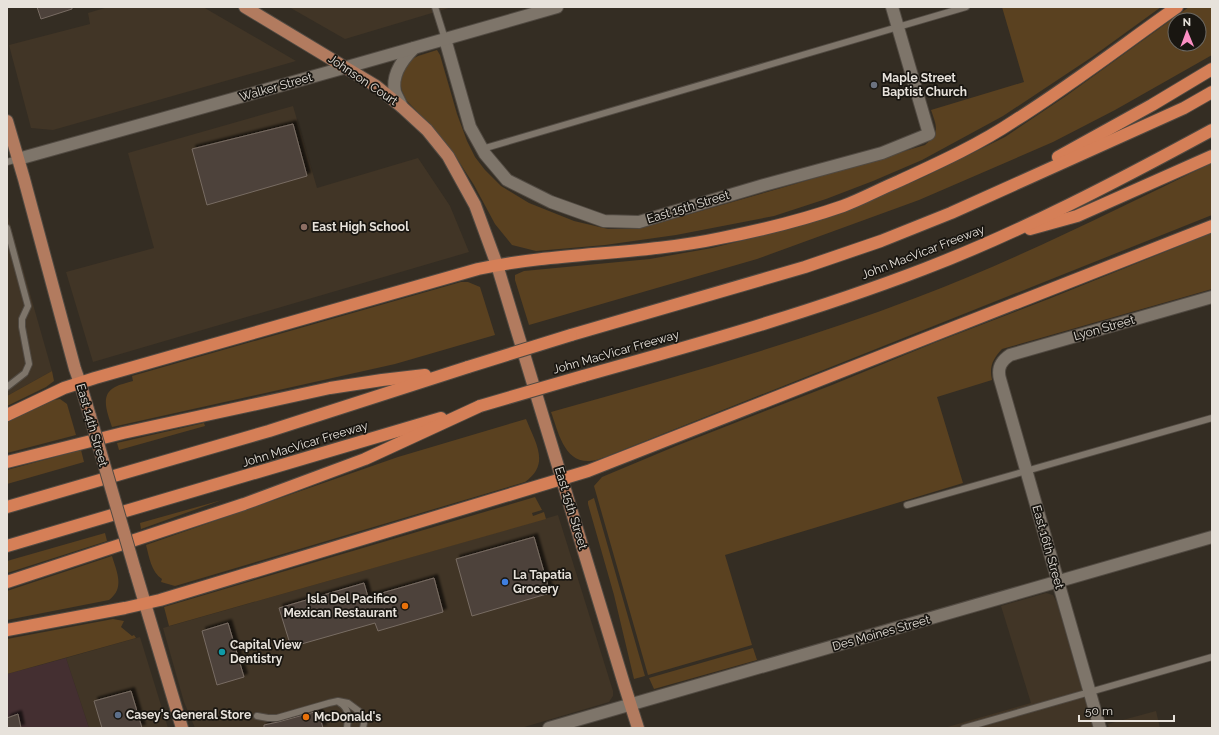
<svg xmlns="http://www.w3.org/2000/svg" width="1219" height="735" font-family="Raleway,sans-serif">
	<defs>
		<filter id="shadow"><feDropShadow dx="3.5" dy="-3.5" stdDeviation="1" flood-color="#0009"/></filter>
	</defs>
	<rect width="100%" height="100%" fill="#342d23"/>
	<!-- built -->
	<g fill="#413526">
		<path d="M108 7H203L296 61 53 130 31 128 9 45 90 24 88 13Z"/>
		<path d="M289 7H452L345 39Z"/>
		<path d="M293 106 317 188 418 158 450 206 469 252 93 362 66 272 154 248 128 153Z"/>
		<path d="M7 213 52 371 7 396Z"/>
		<path d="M558 515 613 691V696L609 702 521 728H195L184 702 163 628Z"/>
		<path d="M1046 593 1053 595 1057 603 1093 728H944L1031 703 1001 606Z"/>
		<path d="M140 637 168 728H89L66 658Z"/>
		<path d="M1156 711 1160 728H1109L1108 724Z"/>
	</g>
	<!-- medical -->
	<path fill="#442f31" d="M66 658 89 728H7V674Z"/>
	<!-- green -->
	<g fill="#5a4120" fill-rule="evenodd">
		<path d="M1002 7H1161L1092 57 1003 116 922 160 873 181 826 199 774 216 676 235 605 245 536 251 512 245 495 224 474 185 454 154 429 124 407 101 402 91 400 82 401 73 408 61 418 56 437 50 440 55 457 114 467 141 475 157 485 170 501 186 529 203 574 221 608 229H638L795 184 925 145C940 132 937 127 931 110L1024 82Z"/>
		<path d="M1189 7H1212V55L1115 110 1053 142 919 200 757 259 529 325 515 280V275L524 271 650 259 712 248 785 230 862 204 924 177 1005 137 1066 96ZM1175 20H1199V44H1175Z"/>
		<path d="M1212 163V215L605 457C601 458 595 461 590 461 564 463 558 431 551 412 675 377 798 343 918 297 1018 259 1115 210 1212 163Z"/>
		<path d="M1212 233V289L1002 349C993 359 989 366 992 380L937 397 963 483 725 555 752 645 648 675 594 486 602 477 676 446 832 385 934 343 1051 298Z"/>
		<path d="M461 282H468L480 287 495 335 395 364 112 427C108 414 99 395 115 387 120 384 127 383 133 381L132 376Z"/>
		<path d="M52 371 54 381 46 387 7 406V396Z"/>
		<path d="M60 399 67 404 76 435 7 453V422L54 400Z"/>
		<path d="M526 419C535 442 551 464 525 482L175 586 161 582 162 579C151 572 149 556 146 545L398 457Z"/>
		<path d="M204 423 205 426 119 450 117 443Z"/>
		<path d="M81 450 84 462 7 484V470Z"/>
		<path d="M535 497 542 510 532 513 533 516 544 512 546 519 169 626 164 607Z"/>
		<path d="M594 498 645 676 634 679 614 595 588 504V501Z"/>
		<path d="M222 500 141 529 140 523Z"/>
		<path d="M105 533 107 541 7 573V561Z"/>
		<path d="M112 556C117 573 125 588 109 600L7 620V591Z"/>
		<path d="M113 619 124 621 121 627 132 636 134 635 136 638 7 674V639Z"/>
		<path d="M753 648 757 660 654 689 649 678Z"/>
	</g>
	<!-- building -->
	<g fill="#4d423a" stroke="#786c63" filter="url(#shadow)">
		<path d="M37 7H72V9L41 19Z"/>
		<path d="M293 124 307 176 207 205 192 149Z"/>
		<path d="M534 537 550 593 472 616 456 559Z"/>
		<path d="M434 578 443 612 378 631 375 623 291 647 279 608 364 583 368 597Z"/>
		<path d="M228 623 244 677 217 685 202 631Z"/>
		<path d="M131 691 142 728H102L94 701Z"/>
		<path d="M318 711 323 728H264V725L278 722Z"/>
		<path d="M18 714 21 728H7V718Z"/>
	</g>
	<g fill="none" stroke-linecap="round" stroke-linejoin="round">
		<!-- service casing -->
		<g stroke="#514a42" stroke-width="8">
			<g id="service">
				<path d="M435 7 445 39"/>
				<path d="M482 149 966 7"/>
				<path d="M7 162 18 159"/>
				<path d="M7 228 28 306 22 319V327L29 364 25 373 7 387"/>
				<path d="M907 505 1212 418"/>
				<path d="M340 703C350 709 348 718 347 728"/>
				<path d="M257 716 268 718H277L329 703 338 701 348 703 360 712 364 723 363 728"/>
				<path d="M964 728 1212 657"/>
			</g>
		</g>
		<!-- minor casing -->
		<g stroke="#514a42" stroke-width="14">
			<g id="minor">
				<path d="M445 39 470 127 485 154 507 180 551 202 604 221 639 222 764 185 882 153 929 134 892 7"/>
				<path d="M402 107C400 102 397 97 395 92 391 75 403 59 414 48"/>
				<path d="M18 159 347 67 557 7"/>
				<path d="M549 728 1212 537"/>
				<path d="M1100 728 1000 379C997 368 1001 361 1010 355L1212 297"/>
			</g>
		</g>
		<!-- primary casing -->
		<g stroke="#514a42" stroke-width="14">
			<g id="primary">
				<path d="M245 7 376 86 402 107 427 130 448 156 475 205 497 265 624 684 638 728"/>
				<path d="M7 121 24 179 75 369 80 383 90 416"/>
				<path d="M135 570 182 728"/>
			</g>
		</g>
		<!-- motorway casing -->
		<g stroke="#514a42" stroke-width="14">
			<g id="motorway">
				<path d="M1058 157 1152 105 1212 69"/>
				<path d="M1030 229 1077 216 1212 156"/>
				<path d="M571 335 805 267 881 241 951 213 1184 108 1212 92"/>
				<path d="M583 376C698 344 812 312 924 269 1023 231 1118 181 1212 130"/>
				<path d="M7 415 64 388 95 378 478 269C558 252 641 255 721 238 762 230 803 220 843 206 862 199 880 189 899 181 938 163 978 145 1014 121 1070 86 1123 45 1177 7"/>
				<path d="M7 462 123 433 330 388 382 380 425 375"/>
				<path d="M7 507 269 431 468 367"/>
				<path d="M7 546 441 418"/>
				<path d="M7 582 244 504 365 459 480 406"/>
				<path d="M7 630 125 608 160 600 588 471 1212 226"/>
			</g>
		</g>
		<!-- service -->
		<use href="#service" stroke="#7e756a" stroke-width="6"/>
		<!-- minor -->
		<use href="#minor" stroke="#7e756a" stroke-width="12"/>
		<!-- primary -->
		<use href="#primary" stroke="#b27b5f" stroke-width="12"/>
		<!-- motorway -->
		<use href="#motorway" stroke="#d57f57" stroke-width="12"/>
		<!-- primary-bridge casing -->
		<g stroke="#514a42" stroke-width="14" stroke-linecap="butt">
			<path id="primary-bridge" d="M90 416 135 570"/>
		</g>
		<!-- motorway-bridge casing -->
		<g stroke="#514a42" stroke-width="14" stroke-linecap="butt">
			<g id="motorway-bridge">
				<path d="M468 367 571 335"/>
				<path d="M480 406 583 376"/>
			</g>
		</g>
		<!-- primary-bridge -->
		<use href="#primary-bridge" stroke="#b27b5f" stroke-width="12"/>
		<!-- motorway-bridge -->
		<use href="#motorway-bridge" stroke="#d57f57" stroke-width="12"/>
	</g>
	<!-- markers -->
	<circle fill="#6b7280" stroke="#191611" stroke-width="1.5" cx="874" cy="85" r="4"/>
	<circle fill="#8d6e63" stroke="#191611" stroke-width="1.5" cx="304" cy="227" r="4"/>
	<circle fill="#3f7fe0" stroke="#191611" stroke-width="1.5" cx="505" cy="582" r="4"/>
	<g fill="#e8710a" stroke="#191611" stroke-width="1.5">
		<circle cx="405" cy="606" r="4"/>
		<circle cx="306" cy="717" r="4"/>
	</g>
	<circle fill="#0f9aa8" stroke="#191611" stroke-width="1.5" cx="222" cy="652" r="4"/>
	<circle fill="#5c6f8a" stroke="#191611" stroke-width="1.5" cx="118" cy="715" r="4"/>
	<g text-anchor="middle" stroke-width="3.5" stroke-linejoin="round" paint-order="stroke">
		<!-- poi labels -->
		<g font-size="12" font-weight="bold" fill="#e7e2db" stroke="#191611" text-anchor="start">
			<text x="882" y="82">Maple Street<tspan x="882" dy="14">Baptist Church</tspan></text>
			<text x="312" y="231">East High School</text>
			<text x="513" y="579">La Tapatia<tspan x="513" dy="14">Grocery</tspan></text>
			<text x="397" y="603" text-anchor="end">Isla Del Pacifico<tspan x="397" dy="14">Mexican Restaurant</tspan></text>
			<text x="230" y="649">Capital View<tspan x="230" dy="14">Dentistry</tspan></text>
			<text x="126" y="719">Casey's General Store</text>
			<text x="314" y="721">McDonald's</text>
		</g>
		<!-- street labels -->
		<g font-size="12" fill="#e7e2db" stroke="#191611">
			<text transform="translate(363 80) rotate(34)" y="4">Johnson Court</text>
			<text transform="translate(276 87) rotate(-16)" y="4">Walker Street</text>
			<text transform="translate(688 207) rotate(-17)" y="4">East 15th Street</text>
			<text transform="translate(923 252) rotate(-21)" y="4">John MacVicar Freeway</text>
			<text transform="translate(1104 328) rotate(-16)" y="4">Lyon Street</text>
			<text transform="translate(616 352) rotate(-16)" y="4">John MacVicar Freeway</text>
			<text transform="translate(92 425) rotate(74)" y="4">East 14th Street</text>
			<text transform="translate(305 444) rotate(-17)" y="4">John MacVicar Freeway</text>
			<text transform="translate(571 508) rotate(73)" y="4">East 15th Street</text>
			<text transform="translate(1048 547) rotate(74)" y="4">East 16th Street</text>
			<text transform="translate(881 633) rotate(-16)" y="4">Des Moines Street</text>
		</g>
	</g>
	<!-- border -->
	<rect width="1219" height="735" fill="none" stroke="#e7e2db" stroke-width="16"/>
	<!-- north arrow -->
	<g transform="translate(1187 32) rotate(359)"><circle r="19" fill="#191611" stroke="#6b6862"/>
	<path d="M0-3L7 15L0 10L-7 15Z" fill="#fb8fc3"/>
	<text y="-6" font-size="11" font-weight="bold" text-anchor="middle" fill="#e7e2db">N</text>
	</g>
	<!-- scale -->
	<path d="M1079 715v6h95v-6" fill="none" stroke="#e7e2db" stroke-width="2"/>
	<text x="1085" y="715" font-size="12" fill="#e7e2db" stroke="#191611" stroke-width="3" paint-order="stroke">50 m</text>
</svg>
